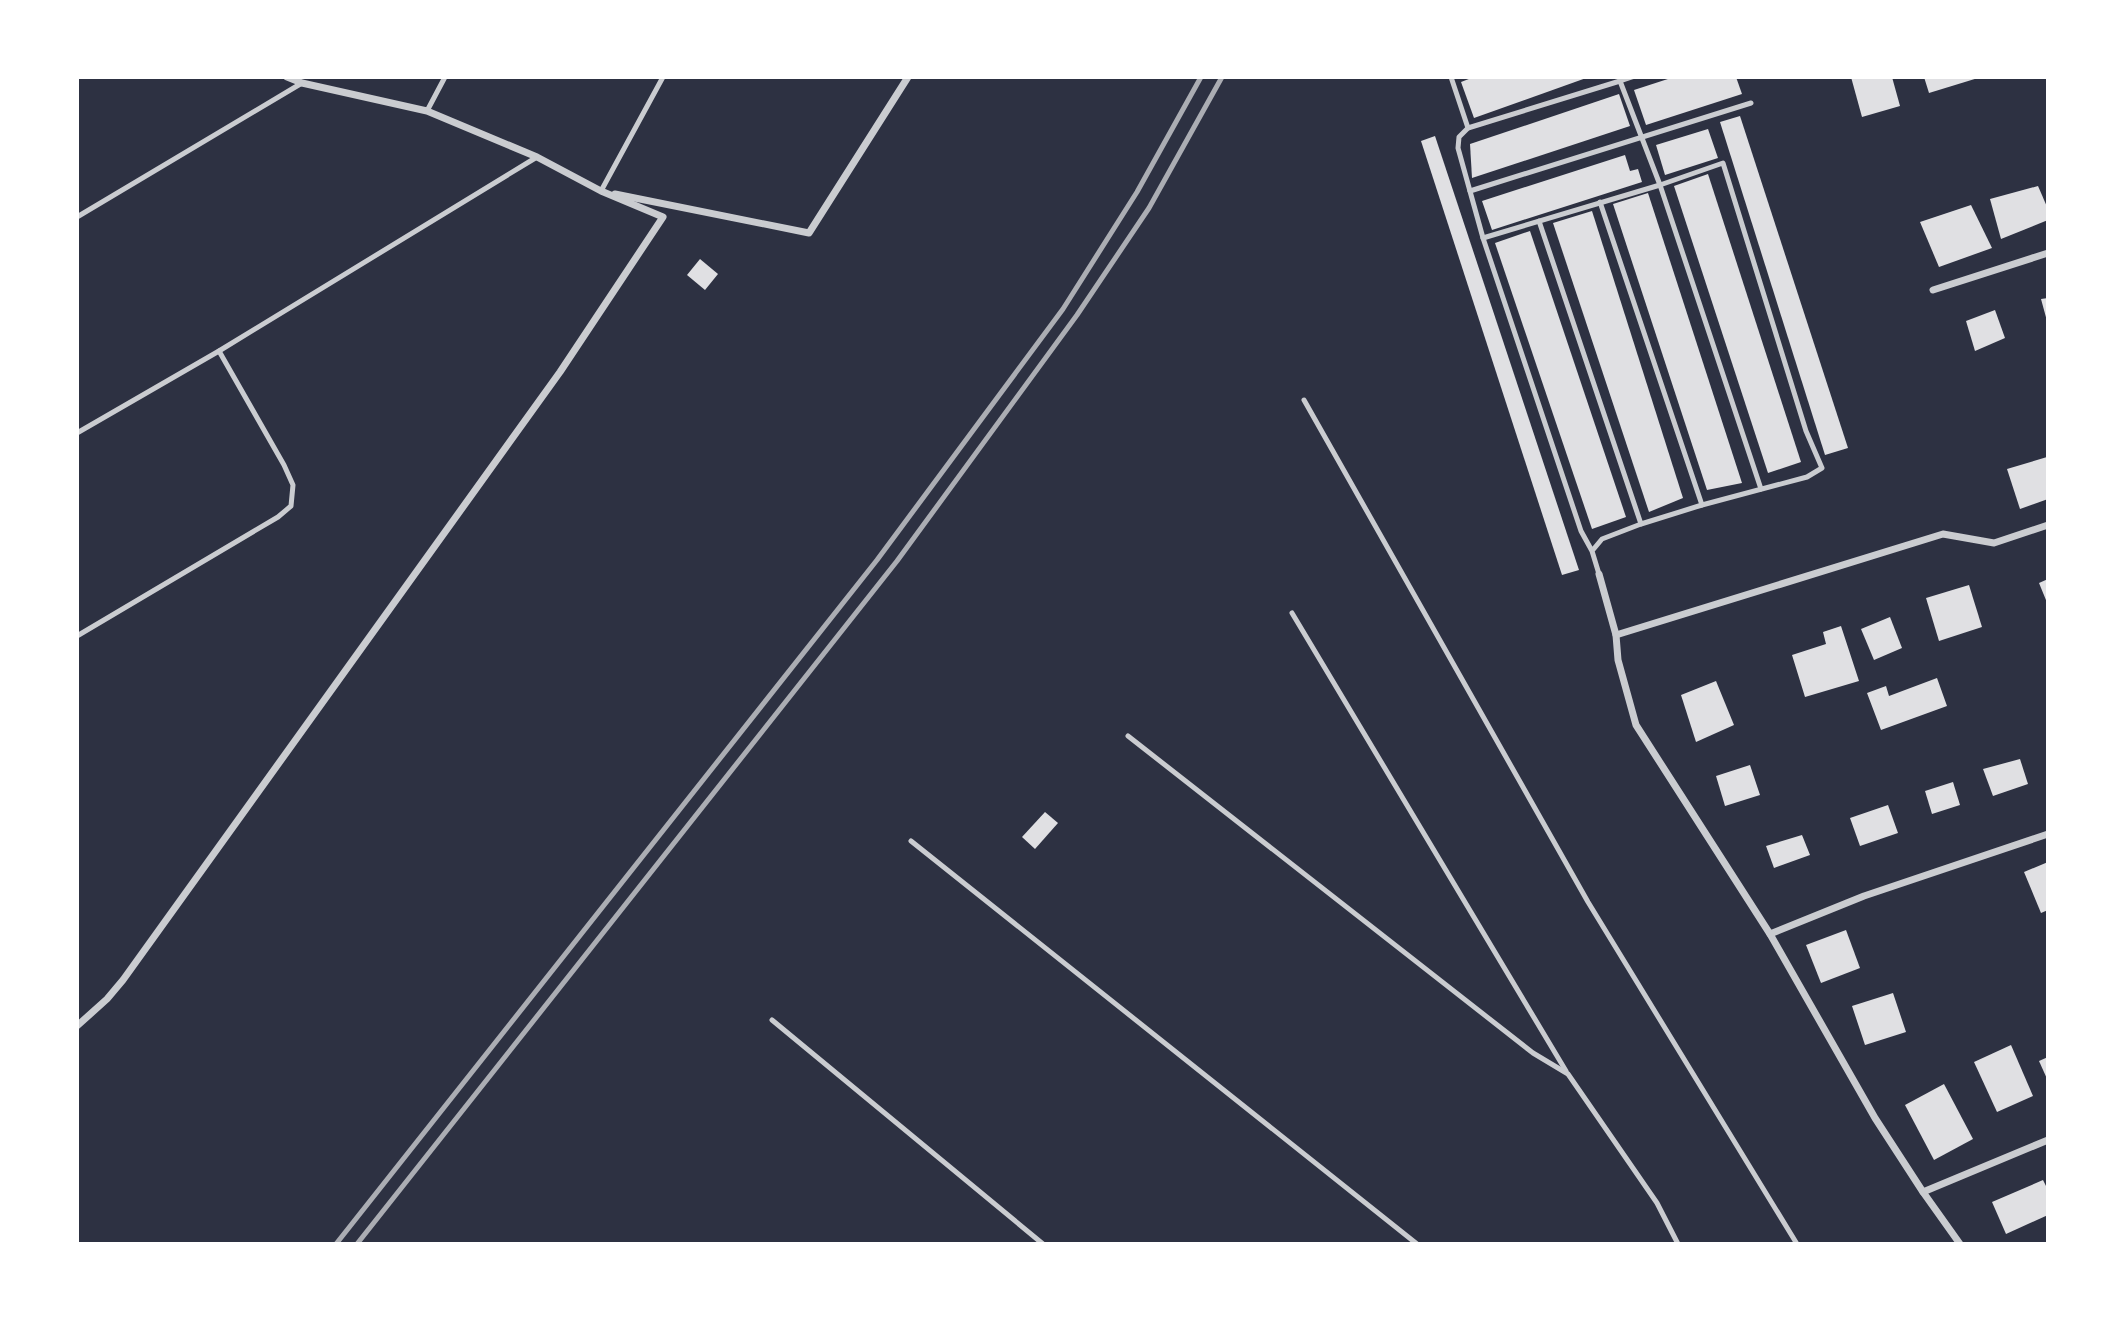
<svg xmlns="http://www.w3.org/2000/svg" width="2125" height="1321" font-family="Mulish,sans-serif">
	<rect width="100%" height="100%" fill="#2d3142"/>
	<!-- building -->
	<g fill="#e0e0e3">
		<path d="M1474 77H1589L1474 118 1461 82Z"/>
		<path d="M1674 77H1736L1742 94 1646 125 1634 90Z"/>
		<path d="M1851 77H1892L1900 106 1862 117Z"/>
		<path d="M1924 77H1978V78L1929 93Z"/>
		<path d="M1619 94 1630 126 1472 178 1470 144Z"/>
		<path d="M1740 116 1848 448 1825 455 1720 122Z"/>
		<path d="M1708 129 1718 158 1665 175 1656 145Z"/>
		<path d="M1435 136 1579 570 1562 575 1421 141Z"/>
		<path d="M1625 155 1630 171 1638 169 1642 182 1492 230 1482 201Z"/>
		<path d="M1708 174 1801 462 1768 473 1674 186Z"/>
		<path d="M2038 186 2048 209V220L2001 239 1990 199Z"/>
		<path d="M1648 193 1742 483 1707 490 1613 204Z"/>
		<path d="M1971 205 1992 248 1939 267 1920 222Z"/>
		<path d="M1592 211 1683 498 1649 512 1553 223Z"/>
		<path d="M1530 231 1626 517 1592 529 1495 243Z"/>
		<path d="M700 259 718 274 705 290 687 275Z"/>
		<path d="M2048 298V321H2047L2041 299Z"/>
		<path d="M1995 310 2005 338 1975 351 1966 321Z"/>
		<path d="M2047 457 2048 499 2020 509 2007 469Z"/>
		<path d="M2048 579V605L2039 583Z"/>
		<path d="M1969 585 1982 627 1939 641 1926 598Z"/>
		<path d="M1890 617 1902 648 1874 660 1861 629Z"/>
		<path d="M1841 626 1859 681 1805 697 1792 655 1826 644 1823 632Z"/>
		<path d="M1937 678 1947 706 1881 730 1867 693 1886 686 1889 696Z"/>
		<path d="M1716 681 1734 725 1696 742 1681 695Z"/>
		<path d="M2020 759 2028 784 1993 796 1983 769Z"/>
		<path d="M1750 765 1760 795 1725 806 1716 776Z"/>
		<path d="M1953 782 1960 805 1932 814 1925 791Z"/>
		<path d="M1888 805 1898 833 1860 846 1850 818Z"/>
		<path d="M1045 812 1058 823 1035 849 1022 837Z"/>
		<path d="M1802 835 1810 855 1774 868 1766 846Z"/>
		<path d="M2048 862V910L2041 913 2024 872Z"/>
		<path d="M1846 930 1860 968 1821 983 1806 945Z"/>
		<path d="M1893 993 1906 1032 1865 1045 1852 1006Z"/>
		<path d="M2011 1045 2033 1096 1997 1112 1974 1062Z"/>
		<path d="M2048 1057V1081L2039 1061Z"/>
		<path d="M1944 1084 1973 1139 1934 1160 1905 1105Z"/>
		<path d="M2043 1180 2048 1190V1215L2006 1234 1992 1202Z"/>
	</g>
	<g fill="none" stroke-linecap="round" stroke-linejoin="round">
		<!-- service -->
		<g stroke="#caccd0" stroke-width="5">
			<path d="M1451 77 1468 128"/>
			<path d="M1620 81 1632 77"/>
			<path d="M427 111 445 77"/>
			<path d="M601 191 663 77"/>
			<path d="M1470 191 1751 103"/>
			<path d="M1600 202 1702 505"/>
			<path d="M77 217 302 83"/>
			<path d="M1539 221 1641 524"/>
			<path d="M1483 238 1458 148 1459 137 1468 128 1620 81 1660 185 1761 489"/>
			<path d="M1304 400 1588 902 1797 1244"/>
			<path d="M77 433 219 351 537 157"/>
			<path d="M1592 551 1581 531 1483 238 1660 185 1723 163 1806 431 1822 468 1807 477 1702 505 1641 524 1602 539 1592 551 1599 574"/>
			<path d="M1292 613 1566 1071"/>
			<path d="M77 636 278 517 291 506 293 485 284 465 219 351"/>
			<path d="M1128 736 1533 1053 1568 1074 1657 1203 1678 1244"/>
			<path d="M911 841 1417 1244"/>
			<path d="M772 1020 1043 1244"/>
		</g>
		<!-- minor -->
		<g stroke="#caccd0" stroke-width="7">
			<path d="M615 194 809 233 908 77"/>
			<path d="M1933 290 2048 253"/>
			<path d="M1599 574 1616 635 1618 660 1636 725 1770 934 1875 1118 1923 1192 1960 1244"/>
			<path d="M1616 635 1943 534 1994 543 2048 525"/>
			<path d="M1770 934 1864 896 2048 834"/>
			<path d="M77 1026 107 999 123 980 560 372 663 217 601 191 537 157 427 111 302 83 287 77"/>
			<path d="M1923 1192 2048 1140"/>
		</g>
		<!-- rail -->
		<g stroke="#abadb3" stroke-width="5">
			<path d="M336 1244 877 560 1063 309 1137 192 1201 77"/>
			<path d="M357 1244 897 561 1077 315 1149 208 1222 77"/>
		</g>
	</g>
	<!-- border -->
	<rect width="2125" height="1321" fill="none" stroke="#ffffff" stroke-width="158"/>
</svg>
